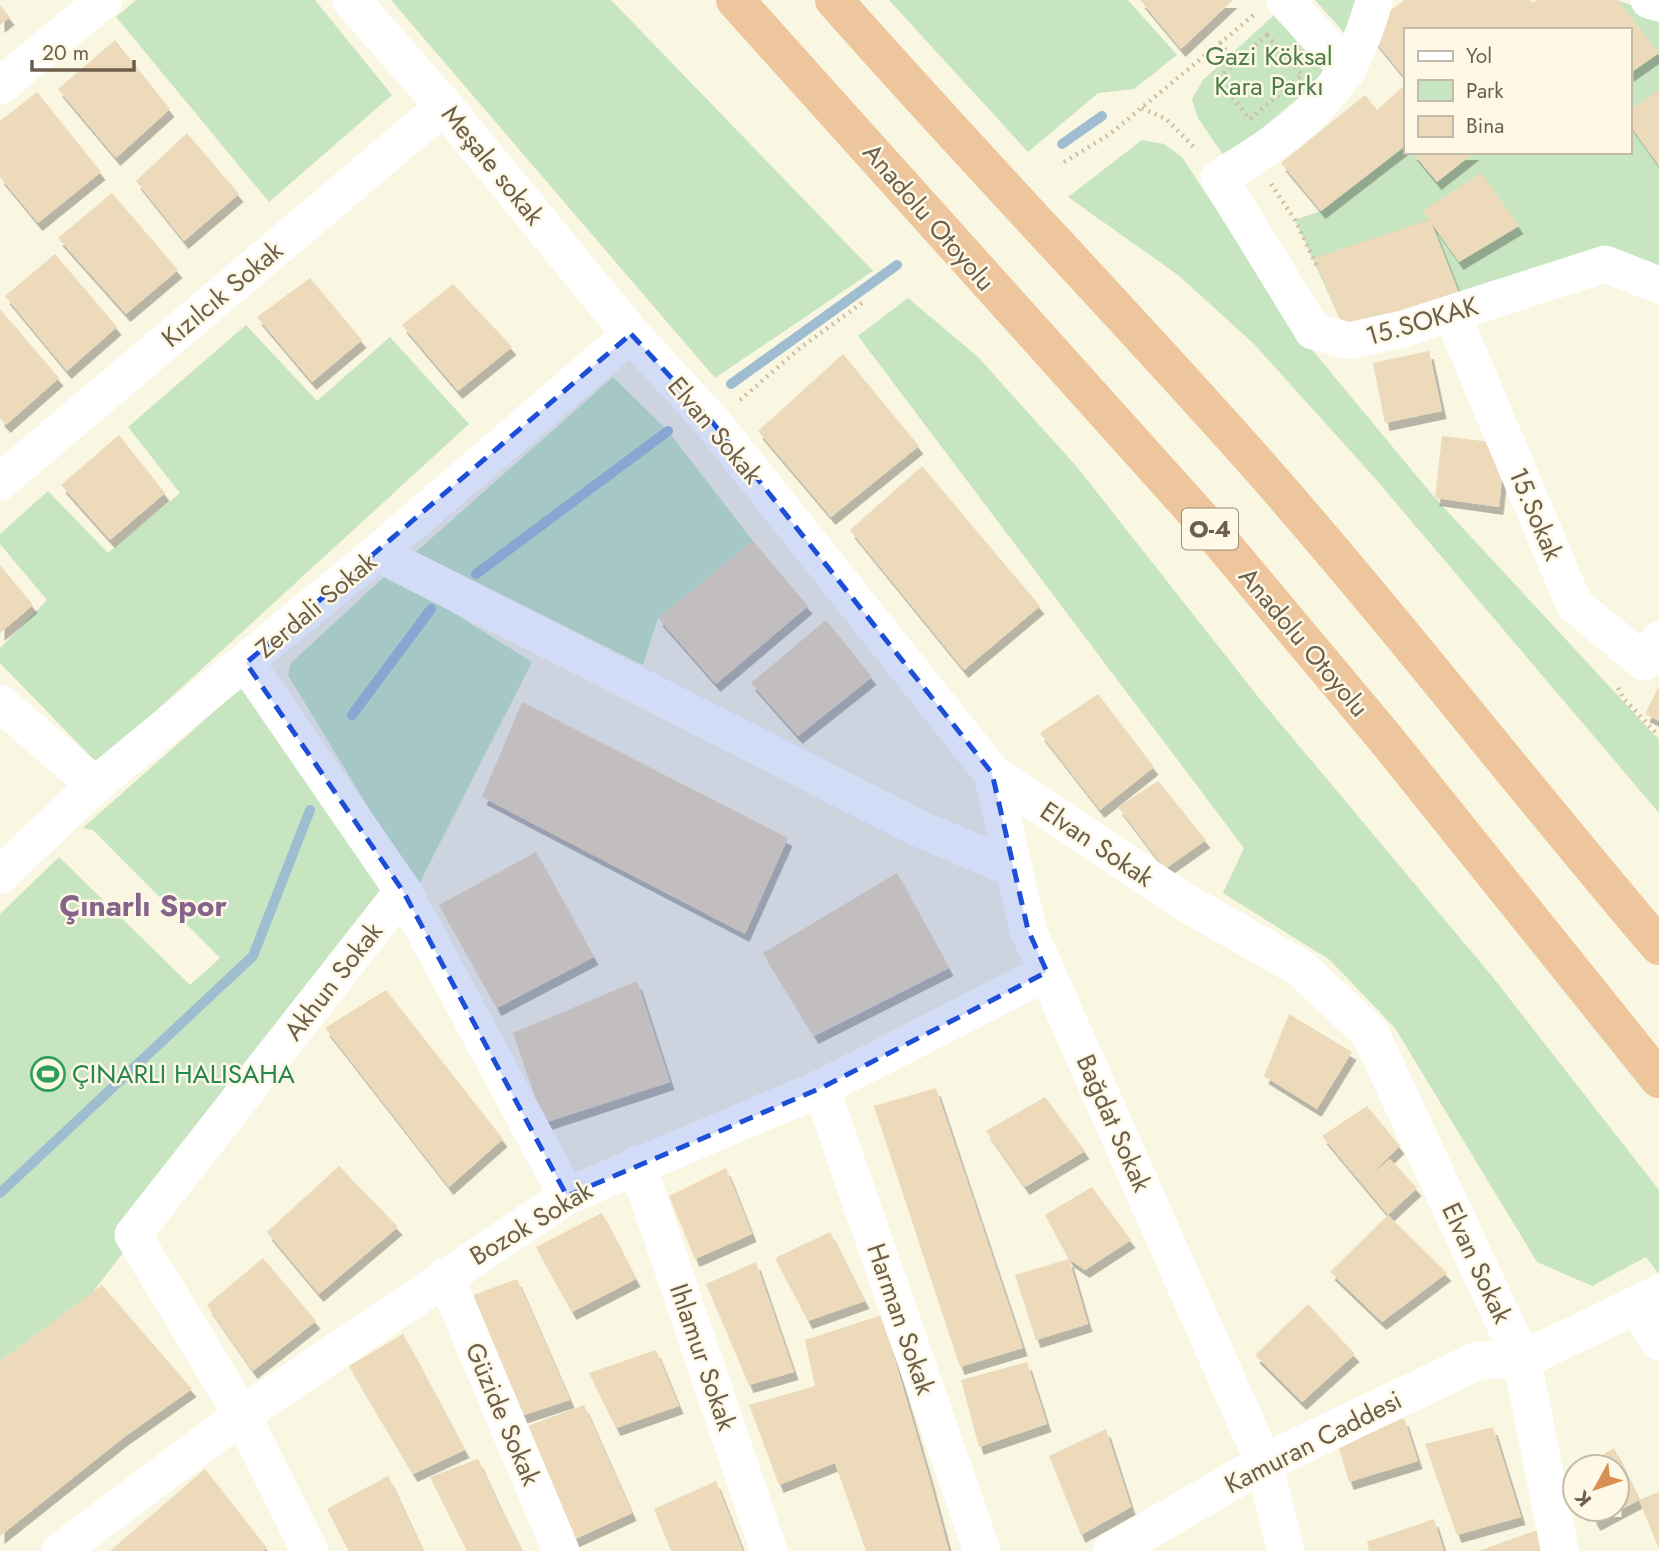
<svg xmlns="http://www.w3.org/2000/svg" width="1659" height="1551" font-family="Jost,sans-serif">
	<defs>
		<filter id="shadow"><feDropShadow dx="4.5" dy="8" stdDeviation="0" flood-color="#0004"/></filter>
	</defs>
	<rect width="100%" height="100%" fill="#f9f6e1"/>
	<!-- green -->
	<g fill="#c7e5c1">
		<path d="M136 0H315L392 95 269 202 116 17Z"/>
		<path d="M391 0H611L873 271 715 378Z"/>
		<path d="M889 0H1128L1177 55 1134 89 1098 93 1028 152Z"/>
		<path d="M1315 0H1358L1349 38Z"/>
		<path d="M1617 0 1659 15V271L1344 328 1295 220 1321 211 1405 146V152H1412L1437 182 1475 152H1629V30Z"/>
		<path d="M1276 13 1331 70 1226 159 1198 118 1192 99 1203 80Z"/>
		<path d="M1142 140 1164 144 1182 157 1293 327 1435 498 1659 740V813L1373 476 1254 344 1178 275 1068 197Z"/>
		<path d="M908 298 978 357 1077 467 1259 698 1491 975 1659 1190V1274L1646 1257 1592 1286 1537 1262 1395 1028 1330 960 1223 893 1244 848 858 336Z"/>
		<path d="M246 325 317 401 390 337 469 424 98 764 0 663V648L47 600 0 544V534L48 491 108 553 180 493 128 427Z"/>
		<path d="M613 377 668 431 753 541 658 618 643 665 416 552Z"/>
		<path d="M385 576 396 577 532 662 417 888 288 675 291 663Z"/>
		<path d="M244 685 394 902 92 1293 0 1361V914L59 857 190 985 220 958 93 830 83 828Z"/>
	</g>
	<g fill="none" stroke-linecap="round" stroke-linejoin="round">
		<!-- stream -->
		<g stroke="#9fbdd1" stroke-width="10">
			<path d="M1062 144 1102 116"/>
			<path d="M731 384 897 265"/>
			<path d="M476 574 668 431"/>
			<path d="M352 715 431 609"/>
			<path d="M0 1193 253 956 310 810"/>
		</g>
	</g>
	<!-- building -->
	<g fill="#ecdabb" filter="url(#shadow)">
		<path d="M1140 0H1233L1181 49Z"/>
		<path d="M1404 0H1530L1533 3 1537 0H1618L1659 53 1629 74V30H1405V78L1366 30Z"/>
		<path d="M0 5 10 17 0 25Z"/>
		<path d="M115 40 170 109 116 158 58 89Z"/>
		<path d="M1405 85V146L1321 211 1281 163 1365 95 1377 110Z"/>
		<path d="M1659 90V166L1629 124V111Z"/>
		<path d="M37 92 101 172 38 223 0 177V121Z"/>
		<path d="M187 133 239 194 184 241 136 181Z"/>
		<path d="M1412 152H1475L1437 182Z"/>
		<path d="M1481 173 1519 226 1459 262 1432 224 1461 298 1344 328 1314 258 1429 220 1423 211Z"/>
		<path d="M112 193 178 270 126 314 58 238Z"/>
		<path d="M55 254 117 327 67 371 5 296Z"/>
		<path d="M310 278 362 340 312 382 257 317Z"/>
		<path d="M453 284 512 347 458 391 402 325Z"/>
		<path d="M0 309 59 378 6 425 0 418Z"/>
		<path d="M1429 351 1442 411 1385 423 1373 363Z"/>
		<path d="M843 354 919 446 831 517 758 431Z"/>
		<path d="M119 435 165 493 110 540 61 485Z"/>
		<path d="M1442 436 1506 444 1499 507 1435 498Z"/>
		<path d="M922 466 1040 606 964 670 850 530Z"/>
		<path d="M753 541 808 606 716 684 658 618Z"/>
		<path d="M0 565 33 605 0 633Z"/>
		<path d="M826 620 872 677 798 736 751 683Z"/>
		<path d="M1659 686V721L1645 714Z"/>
		<path d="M1098 694 1154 767 1100 810 1040 733Z"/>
		<path d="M522 702 788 838 745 934 482 797Z"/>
		<path d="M1158 781 1206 840 1165 869 1118 807Z"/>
		<path d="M536 852 594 957 497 1008 439 905Z"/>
		<path d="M897 873 949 968 814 1036 763 953Z"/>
		<path d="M637 981 670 1082 544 1123 513 1033Z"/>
		<path d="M386 990 503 1139 449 1187 325 1028Z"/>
		<path d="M1289 1014 1352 1052 1317 1109 1264 1076Z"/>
		<path d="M936 1088 1023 1348 960 1367 874 1106Z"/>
		<path d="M1045 1097 1085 1151 1025 1187 986 1131Z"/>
		<path d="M1367 1106 1400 1146 1368 1177 1390 1159 1417 1188 1388 1215 1322 1136Z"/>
		<path d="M339 1166 398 1227 319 1294 267 1232Z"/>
		<path d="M726 1168 752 1234 695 1259 669 1196Z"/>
		<path d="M1092 1187 1131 1240 1085 1270 1069 1259 1045 1215Z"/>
		<path d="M602 1213 636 1279 572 1312 536 1247Z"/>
		<path d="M1388 1215 1447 1273 1382 1322 1330 1272Z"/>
		<path d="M830 1232 865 1301 808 1321 775 1258Z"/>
		<path d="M263 1258 316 1321 253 1371 207 1305Z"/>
		<path d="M1069 1259 1088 1324 1036 1340 1015 1275Z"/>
		<path d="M756 1262 794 1372 749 1385 706 1284Z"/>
		<path d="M517 1279 570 1400 515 1418 468 1297Z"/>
		<path d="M102 1285 192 1389 123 1438 0 1536V1361Z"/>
		<path d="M1308 1304 1355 1354 1302 1402 1255 1355Z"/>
		<path d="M882 1315 930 1480 949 1551H866L835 1463 779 1485 749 1405 815 1386 805 1340Z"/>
		<path d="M403 1334 465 1450 413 1474 349 1366Z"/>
		<path d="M656 1350 679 1406 616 1428 589 1373Z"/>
		<path d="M1027 1362 1047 1424 979 1447 961 1380Z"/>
		<path d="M584 1405 632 1513 573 1540 525 1427Z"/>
		<path d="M1404 1418 1418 1461 1349 1482 1337 1441Z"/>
		<path d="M1493 1427 1521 1517 1457 1535 1425 1444Z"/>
		<path d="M1106 1429 1131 1507 1081 1535 1049 1456Z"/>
		<path d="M1614 1448 1639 1500 1596 1523 1588 1509H1617V1467H1583Z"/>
		<path d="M478 1459 499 1505 522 1551H467L430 1477Z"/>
		<path d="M205 1469 267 1548 264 1551H110Z"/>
		<path d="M388 1476 423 1551H349L327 1509Z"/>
		<path d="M716 1481 743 1551H671L654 1509Z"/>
		<path d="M1659 1492V1549L1639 1500Z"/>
		<path d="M1434 1519 1444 1551H1369L1367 1542Z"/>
		<path d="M1537 1530 1544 1551H1478Z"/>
	</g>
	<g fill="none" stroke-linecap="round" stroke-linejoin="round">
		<!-- path -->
		<g stroke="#d0be9f" stroke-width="4.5" stroke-dasharray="2 5" stroke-linecap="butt">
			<path d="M1267 35 1302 75 1250 119 1217 79Z"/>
			<path d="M1220 43 1236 62"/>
			<path d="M1142 108 1166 119 1197 150"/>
			<path d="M1064 162 1110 134 1255 14"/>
			<path d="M1271 184 1295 220 1318 268"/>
			<path d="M740 400 800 348 862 303"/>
			<path d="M1618 688 1623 698 1659 736"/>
		</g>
		<!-- street -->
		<g stroke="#fff" stroke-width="37">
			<path d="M1285 0 1348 70"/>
			<path d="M1374 0C1351 94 1298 130 1219 178L1313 331 1349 341 1403 329 1605 264 1659 285"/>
			<path d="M1649 0 1659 3"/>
			<path d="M0 86 104 0"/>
			<path d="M1452 314 1574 604 1644 662 1659 640"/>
			<path d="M0 482 444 106"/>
			<path d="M377 553 920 829 1014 869"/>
			<path d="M246 663 403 891"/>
			<path d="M0 703 95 785"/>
			<path d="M992 773 1028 930 1264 1463 1286 1551"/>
			<path d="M0 875 95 785 377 553 631 334"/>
			<path d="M821 1088 982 1551"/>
			<path d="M637 1164 769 1551"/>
			<path d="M445 1276 561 1551"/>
			<path d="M1636 1307 1659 1342"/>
			<path d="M60 1551 242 1415 567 1196 821 1088 1047 972"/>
			<path d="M310 1551 242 1415 133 1235 403 891 567 1196"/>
		</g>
		<!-- secondary -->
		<g stroke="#fff" stroke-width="38">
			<path d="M351 0 444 106 631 334 713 423 992 773 1181 900 1299 967 1370 1033 1522 1360 1560 1551"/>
			<path d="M1112 1551 1264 1463 1479 1360H1522L1659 1294"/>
		</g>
		<!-- highway -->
		<g stroke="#eec69d" stroke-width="38">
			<path d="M735 0 1205 523 1385 738 1659 1079"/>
			<path d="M834 0C973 158 1120 309 1259 466 1397 623 1524 788 1659 946"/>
		</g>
	</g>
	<!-- marked area -->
	<path fill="#1d4ed8" fill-opacity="0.2" stroke="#1d4ed8" stroke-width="5" stroke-dasharray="14 9" stroke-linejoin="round" d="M631 334 713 423 992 773 1028 930 1047 972 821 1088 567 1196 403 891 246 663Z"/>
	<!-- icons -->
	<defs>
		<g id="stadium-ring" transform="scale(1.75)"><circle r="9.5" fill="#fdf9e6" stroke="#2e9e5b" stroke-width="1.5"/><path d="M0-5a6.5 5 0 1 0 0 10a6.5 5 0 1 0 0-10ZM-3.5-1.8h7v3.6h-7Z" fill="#2e9e5b"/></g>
	</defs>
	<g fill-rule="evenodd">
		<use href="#stadium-ring" x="48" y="1074"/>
	</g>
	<g text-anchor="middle" stroke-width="5" stroke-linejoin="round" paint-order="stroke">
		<!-- shield labels -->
		<rect fill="#fdf9e6" stroke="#988d7a" stroke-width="2" x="1182" y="508.5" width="56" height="41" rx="5"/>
		<g font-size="24" font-weight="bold" fill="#6d5f4b">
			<text x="1210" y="537">O-4</text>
		</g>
		<!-- park labels -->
		<g font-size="26" fill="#4d7d4a" stroke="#fdf9e6">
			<text x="1269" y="65">Gazi Köksal<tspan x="1269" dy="30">Kara Parkı</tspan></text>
		</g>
		<!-- street labels -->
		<g font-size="26" fill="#6d5f4b" stroke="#fdf9e6">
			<text transform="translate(493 165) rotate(51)" y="9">Meşale sokak</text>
			<text transform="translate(929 217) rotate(49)" y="9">Anadolu Otoyolu</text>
			<text transform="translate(222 294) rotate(-40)" y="9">Kızılcık Sokak</text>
			<text transform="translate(1422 321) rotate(-16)" y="9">15.SOKAK</text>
			<text transform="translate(715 430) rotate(50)" y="9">Elvan Sokak</text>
			<text transform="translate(1536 514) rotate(67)" y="9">15.Sokak</text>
			<text transform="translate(316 605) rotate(-40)" y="9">Zerdali Sokak</text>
			<text transform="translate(1304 642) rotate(50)" y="9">Anadolu Otoyolu</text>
			<text transform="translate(1097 844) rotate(34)" y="9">Elvan Sokak</text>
			<text transform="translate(333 981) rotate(-52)" y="9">Akhun Sokak</text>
			<text transform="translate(1114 1123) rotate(66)" y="9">Bağdat Sokak</text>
			<text transform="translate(531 1223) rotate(-31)" y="9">Bozok Sokak</text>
			<text transform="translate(1477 1263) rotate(65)" y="9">Elvan Sokak</text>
			<text transform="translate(901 1319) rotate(71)" y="9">Harman Sokak</text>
			<text transform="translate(703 1357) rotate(71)" y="9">Ihlamur Sokak</text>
			<text transform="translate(503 1414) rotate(67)" y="9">Güzide Sokak</text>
			<text transform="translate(1313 1442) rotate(-27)" y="9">Kamuran Caddesi</text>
		</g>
		<!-- leisure labels -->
		<g font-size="26" fill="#27864d" stroke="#fdf9e6" text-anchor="start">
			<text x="72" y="1083">ÇINARLI HALISAHA</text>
		</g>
		<!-- quarter labels -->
		<g font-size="30" font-weight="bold" fill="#86638a" stroke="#fdf9e6">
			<text x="143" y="916">Çınarlı Spor</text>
		</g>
	</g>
	<!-- legend -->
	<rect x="1404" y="28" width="228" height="126" fill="#fdf9e6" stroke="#c3bba8" stroke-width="2"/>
	<rect x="1418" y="51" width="35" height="10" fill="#ffffff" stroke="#c3bba8" stroke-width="2"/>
	<text x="1466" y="63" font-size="21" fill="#6d5f4b">Yol</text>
	<rect x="1418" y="80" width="35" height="21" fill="#c7e5c1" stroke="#c3bba8" stroke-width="2"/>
	<text x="1466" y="98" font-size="21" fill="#6d5f4b">Park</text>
	<rect x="1418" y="116" width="35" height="21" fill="#ecdabb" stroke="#c3bba8" stroke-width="2"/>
	<text x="1466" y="133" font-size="21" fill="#6d5f4b">Bina</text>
	<!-- north arrow -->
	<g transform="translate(1596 1488) rotate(230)"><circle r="33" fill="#fdf9e6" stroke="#c3bba8" stroke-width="2"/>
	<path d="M0-5L12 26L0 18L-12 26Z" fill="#d88f51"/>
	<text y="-10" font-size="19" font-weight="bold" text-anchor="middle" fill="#6d5f4b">K</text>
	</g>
	<!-- scale -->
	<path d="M32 60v10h102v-10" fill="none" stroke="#6d5f4b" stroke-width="3.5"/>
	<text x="42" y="60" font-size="21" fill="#6d5f4b" stroke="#fdf9e6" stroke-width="5" paint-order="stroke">20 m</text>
</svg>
